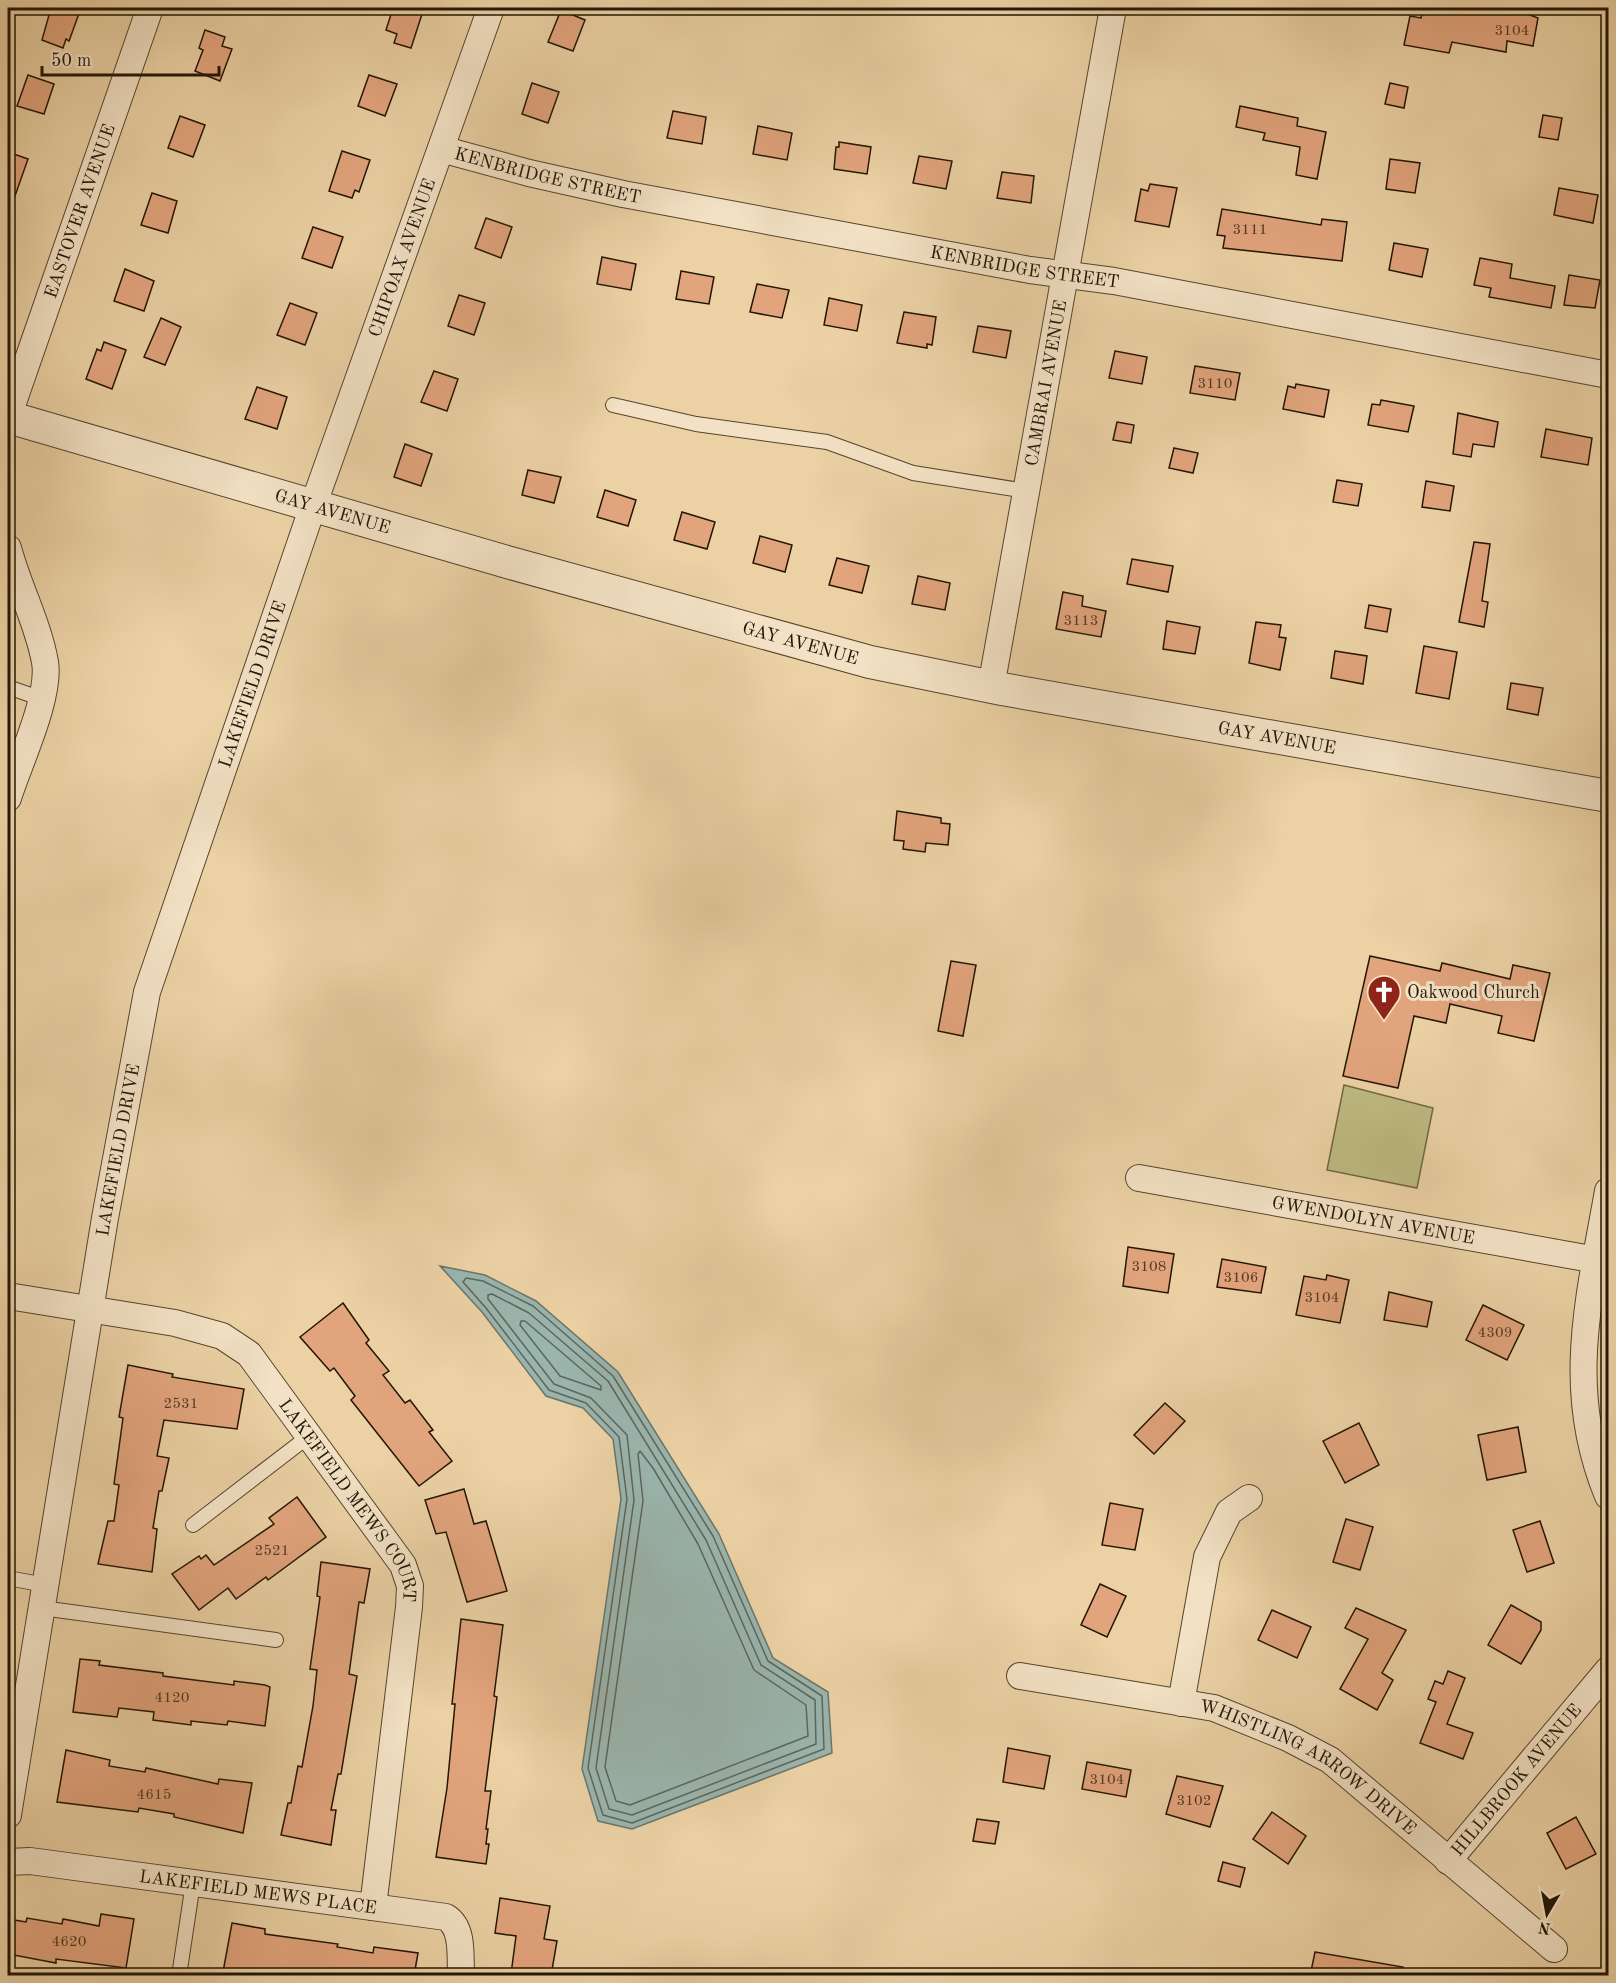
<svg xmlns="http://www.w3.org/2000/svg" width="1616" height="1983" font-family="'Old Standard TT',serif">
	<rect width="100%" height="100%" fill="#ebd1a4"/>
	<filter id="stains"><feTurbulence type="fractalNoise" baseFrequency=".00333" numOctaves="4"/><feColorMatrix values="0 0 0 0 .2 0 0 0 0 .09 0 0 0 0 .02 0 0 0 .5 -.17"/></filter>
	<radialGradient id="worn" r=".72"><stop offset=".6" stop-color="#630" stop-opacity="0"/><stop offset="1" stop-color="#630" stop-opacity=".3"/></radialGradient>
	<!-- green -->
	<path fill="#bdba81" stroke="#706844" stroke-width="1.5" d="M1344 1085 1433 1108 1417 1188 1327 1170Z"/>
	<!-- water -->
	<path fill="#9ab5ae" stroke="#6a756b" stroke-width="1.5" d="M440 1266 485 1275 536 1301 618 1372 719 1534 773 1658 828 1692 832 1753 632 1829 598 1821 582 1769 621 1499 613 1439 583 1408 546 1396 482 1312Z"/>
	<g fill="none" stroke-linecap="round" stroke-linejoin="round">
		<!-- shore -->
		<g stroke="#5e665a" stroke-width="1.5">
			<path d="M466 1278 483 1281 533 1306 613 1376 713 1536 768 1661 822 1696 824 1749 632 1823 603 1815 588 1768 627 1499 619 1437 586 1403 549 1390 486 1308 463 1282Z"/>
			<path d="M492 1294 529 1313 608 1381 706 1540 761 1665 815 1700 816 1744 632 1815 609 1809 596 1768 634 1500 627 1435 591 1398 554 1384 488 1299V1295Z"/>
			<path d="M521 1321H525L601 1386V1390L560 1376 520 1325Z"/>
			<path d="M640 1451 653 1468 698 1544 754 1670 806 1705 808 1736 630 1805 616 1801 605 1767 643 1501 638 1454Z"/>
		</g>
	</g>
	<!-- building -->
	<g fill="#e2a47d" stroke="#231607" stroke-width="1.5">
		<path d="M51 8H81L69 41 66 39 63 48 42 40Z"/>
		<path d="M393 8H424L411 48 394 43 397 34 386 30Z"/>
		<path d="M1423 8H1478L1509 13 1513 8H1531L1530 15 1538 18 1533 46 1507 41 1506 52 1452 42 1449 53 1404 45 1410 16 1421 18Z"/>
		<path d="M561 10 585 20 573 51 548 42Z"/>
		<path d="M205 30 225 37 222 46 232 49 220 81 195 71 203 50 199 48Z"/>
		<path d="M28 75 54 84 44 114 17 106Z"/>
		<path d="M369 75 397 84 385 116 358 106Z"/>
		<path d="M532 83 559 92 548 123 522 114Z"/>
		<path d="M1390 83 1408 87 1404 108 1385 104Z"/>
		<path d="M1240 106 1298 118 1297 126 1326 132 1317 179 1296 175 1300 147 1263 140 1265 133 1236 127Z"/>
		<path d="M673 111 706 117 702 144 667 138Z"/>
		<path d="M1543 115 1562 118 1558 140 1539 137Z"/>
		<path d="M180 116 205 125 193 157 168 148Z"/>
		<path d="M758 126 792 133 787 160 753 154Z"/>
		<path d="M839 142 871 147 867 174 834 169 836 147H839Z"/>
		<path d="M342 151 370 160 359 192 355 190 352 198 329 191Z"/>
		<path d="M8 152 28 159 10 210H8Z"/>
		<path d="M919 156 952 161 946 189 913 183Z"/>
		<path d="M1390 159 1420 163 1415 193 1386 189Z"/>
		<path d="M1002 172 1034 176 1031 203 997 198Z"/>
		<path d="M1150 184 1177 188 1169 227 1135 221 1141 189 1148 191Z"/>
		<path d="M1559 188 1598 195 1593 223 1554 215Z"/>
		<path d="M152 193 177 201 168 233 141 225Z"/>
		<path d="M1222 209 1321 225 1322 219 1347 222 1342 261 1223 248 1225 236 1217 235Z"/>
		<path d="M486 218 512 227 501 258 475 248Z"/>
		<path d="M313 227 343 237 332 268 302 258Z"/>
		<path d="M1394 243 1428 249 1422 277 1389 270Z"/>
		<path d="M602 257 636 264 631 290 597 284Z"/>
		<path d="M1480 258 1512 264 1510 278 1555 286 1551 308 1489 297 1491 288 1474 285Z"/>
		<path d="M125 269 154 281 144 311 114 301Z"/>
		<path d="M681 271 714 277 709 304 676 299Z"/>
		<path d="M1569 275 1600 280 1595 308 1564 305Z"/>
		<path d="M757 284 789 290 782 318 750 312Z"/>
		<path d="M459 295 485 303 474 335 448 326Z"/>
		<path d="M829 298 862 305 857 331 824 325Z"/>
		<path d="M290 303 317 313 305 345 277 335Z"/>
		<path d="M904 312 936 317 932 345 927 344V348L897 343Z"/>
		<path d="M161 318 181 327 165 365 144 357Z"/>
		<path d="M978 326 1011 331 1006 358 973 352Z"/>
		<path d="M104 342 126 350 112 389 86 379 97 349 101 351Z"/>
		<path d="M1115 351 1147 357 1142 384 1109 378Z"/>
		<path d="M1195 366 1240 373 1235 400 1190 393Z"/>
		<path d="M434 371 458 379 447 411 421 402Z"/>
		<path d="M1296 384 1329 390 1324 417 1283 409 1288 386 1295 388Z"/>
		<path d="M257 387 287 397 277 429 245 419Z"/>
		<path d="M1381 400 1414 406 1408 432 1368 425 1372 404 1380 405Z"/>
		<path d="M1458 413 1498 422 1494 447 1473 444 1471 457 1453 454Z"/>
		<path d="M1117 422 1134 425 1131 443 1113 440Z"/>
		<path d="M1546 429 1592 438 1588 465 1541 457Z"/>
		<path d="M405 444 432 454 421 486 394 477Z"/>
		<path d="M1174 448 1198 453 1193 473 1169 468Z"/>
		<path d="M528 470 561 477 554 503 522 495Z"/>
		<path d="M1337 480 1362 484 1358 506 1333 502Z"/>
		<path d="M1426 481 1454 486 1450 511 1422 507Z"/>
		<path d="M605 490 636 500 628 526 597 517Z"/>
		<path d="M682 512 715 522 707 549 674 540Z"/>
		<path d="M760 536 792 545 785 572 753 563Z"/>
		<path d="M1474 542 1490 544 1482 601 1488 602 1484 627 1459 622Z"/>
		<path d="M837 558 869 566 862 593 829 585Z"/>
		<path d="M1132 559 1173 566 1168 592 1127 584Z"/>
		<path d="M918 576 950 583 945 610 912 604Z"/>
		<path d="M1063 592 1083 596 1082 606 1106 611 1101 637 1056 629Z"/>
		<path d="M1369 605 1391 609 1387 632 1365 628Z"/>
		<path d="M1167 621 1200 627 1195 654 1163 649Z"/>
		<path d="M1256 622 1281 625 1279 637 1286 638 1280 670 1249 663Z"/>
		<path d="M1424 646 1457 652 1449 699 1416 693Z"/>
		<path d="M1335 651 1367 656 1363 684 1331 678Z"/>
		<path d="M1511 683 1543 688 1538 715 1507 709Z"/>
		<path d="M897 811 941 818V823L950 824 948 845 926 843 925 852 903 849 904 841 894 840Z"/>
		<path d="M1370 956 1440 971 1442 963 1510 979 1513 965 1550 973 1534 1041 1498 1033 1502 1016 1450 1004 1446 1023 1414 1016 1398 1088 1343 1076Z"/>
		<path d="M951 961 976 965 963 1036 938 1031Z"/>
		<path d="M1128 1247 1174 1254 1168 1293 1123 1286Z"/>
		<path d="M1222 1259 1266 1267 1261 1293 1217 1287Z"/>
		<path d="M1327 1275 1349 1280 1340 1323 1296 1315 1304 1276 1326 1280Z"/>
		<path d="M1389 1292 1432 1302 1427 1327 1384 1320Z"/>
		<path d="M343 1303 369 1340 366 1343 389 1371 383 1375 405 1403 410 1400 433 1430 429 1432 452 1461 419 1486 351 1400 355 1396 334 1368 330 1371 300 1337Z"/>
		<path d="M1483 1305 1524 1325 1507 1360 1466 1340Z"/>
		<path d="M128 1365 173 1374 172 1377 244 1389 237 1429 164 1420 157 1456 169 1458 162 1491H159L153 1528 157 1529 152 1572 98 1564 108 1521H114L119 1485 114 1484 123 1418 119 1417Z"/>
		<path d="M1165 1403 1185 1421 1154 1454 1134 1435Z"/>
		<path d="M1359 1423 1379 1465 1345 1483 1323 1441Z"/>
		<path d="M1518 1427 1526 1472 1487 1480 1478 1435Z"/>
		<path d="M464 1489 474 1524 486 1521 507 1591 467 1602 446 1532 436 1534 425 1500Z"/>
		<path d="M297 1497 326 1537 268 1580 266 1577 236 1599 228 1588 199 1610 172 1574 199 1556 201 1559 206 1555 214 1565 274 1524 269 1518Z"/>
		<path d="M1110 1503 1143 1509 1135 1550 1102 1545Z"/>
		<path d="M1346 1519 1373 1527 1360 1570 1333 1562Z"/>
		<path d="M1540 1521 1554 1563 1527 1572 1513 1530Z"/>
		<path d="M321 1562 370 1569 364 1603 359 1602 349 1674 357 1676 341 1774H338L331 1810H336L331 1845 281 1835 288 1803H291L298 1766 302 1767 313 1706 317 1670 310 1669 320 1597 317 1596Z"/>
		<path d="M1100 1584 1126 1596 1107 1637 1081 1625Z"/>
		<path d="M1511 1605 1541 1622V1630L1521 1664 1488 1645Z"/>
		<path d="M1356 1608 1406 1630 1382 1673 1393 1680 1377 1710 1340 1689 1368 1639 1345 1628Z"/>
		<path d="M1272 1610 1311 1627 1297 1658 1258 1640Z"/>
		<path d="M461 1619 503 1625 494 1696 497 1697 485 1791H491L486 1829H488L486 1844H489L486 1864 436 1857 447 1788 455 1704H452Z"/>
		<path d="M80 1659 100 1661 99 1665 163 1673V1676L234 1685V1681L265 1685 270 1687 265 1726 228 1721 227 1725 191 1721V1725L153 1720 154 1712 119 1708 117 1717 73 1712Z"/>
		<path d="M1448 1671 1465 1678 1447 1724 1473 1733 1463 1759 1420 1743 1436 1702 1428 1699 1435 1681 1443 1684Z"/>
		<path d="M1008 1748 1050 1756 1044 1789 1003 1782Z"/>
		<path d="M66 1750 110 1760 109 1766 145 1772 146 1768 218 1784 219 1779 252 1783 243 1833 174 1817V1814L139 1808 138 1812 57 1802Z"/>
		<path d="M1087 1762 1131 1770 1126 1797 1082 1789Z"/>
		<path d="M1177 1776 1223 1786 1210 1827 1166 1814Z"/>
		<path d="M1272 1812 1306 1836 1288 1864 1253 1839Z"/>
		<path d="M1576 1817 1596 1854 1566 1869 1547 1833Z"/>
		<path d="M977 1819 999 1822 995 1844 973 1841Z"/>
		<path d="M1223 1862 1245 1868 1240 1887 1218 1881Z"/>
		<path d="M500 1898 550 1906 544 1939 557 1941 551 1976 511 1974 516 1936 495 1933Z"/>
		<path d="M101 1914 134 1919 126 1968 56 1959V1963L8 1954V1919L26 1922 27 1918 62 1924 63 1919 99 1926Z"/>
		<path d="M232 1923 265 1929V1934L338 1944 337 1947 373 1953 374 1947 418 1953 414 1976H244L223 1972Z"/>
		<path d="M1315 1952 1403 1967 1402 1976H1310Z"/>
	</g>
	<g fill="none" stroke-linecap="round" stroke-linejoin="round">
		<!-- service casing -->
		<g stroke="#55452e" stroke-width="16">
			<g id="service">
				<path d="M613 405 696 424 827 442 913 473 1026 491"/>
				<path d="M8 687 42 699"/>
				<path d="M193 1525 309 1436"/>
				<path d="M8 1578 45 1585"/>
				<path d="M42 1608 276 1640"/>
				<path d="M179 1976 193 1883"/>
			</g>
		</g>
		<!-- minor casing -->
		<g stroke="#55452e" stroke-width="28">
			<g id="minor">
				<path id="s1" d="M441 149 529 173 623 194 1030 270 1114 281 1608 375"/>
				<path id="s2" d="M8 417 150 8"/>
				<path d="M8 548C18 586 38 623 45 662 51 696 19 763 8 798"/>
				<path id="s3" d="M991 687 1113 8"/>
				<path id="s4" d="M1139 1178 1608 1262"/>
				<path d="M1608 1191C1589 1299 1564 1390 1608 1496"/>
				<path id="s5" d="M8 1296 175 1323 222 1336 249 1354 403 1565 410 1586 409 1607 373 1907"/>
				<path id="s6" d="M1020 1676 1214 1708 1288 1738 1330 1760 1554 1949"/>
				<path d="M1181 1703 1207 1557 1229 1512 1249 1498"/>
				<path id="s7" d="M8 1815 105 1218 147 992 313 506 491 8"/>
				<path id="s8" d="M1448 1861 1608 1670"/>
				<path id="s9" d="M8 1862 30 1861 446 1917C464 1928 460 1957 461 1976"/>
			</g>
		</g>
		<!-- tertiary casing -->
		<g stroke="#55452e" stroke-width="34">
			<g id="tertiary">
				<path id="s10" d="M8 417 507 562 870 662 1002 689 1608 796"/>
			</g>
		</g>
		<!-- service -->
		<use href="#service" stroke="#f2e1c4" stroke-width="14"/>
		<!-- minor -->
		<use href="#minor" stroke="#f2e1c4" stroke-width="26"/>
		<!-- tertiary -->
		<use href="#tertiary" stroke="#f2e1c4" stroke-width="32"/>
	</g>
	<!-- icons -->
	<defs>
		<g id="church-pin" transform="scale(1.725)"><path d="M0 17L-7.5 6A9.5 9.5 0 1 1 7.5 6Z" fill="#8f2418" stroke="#f2e1c4"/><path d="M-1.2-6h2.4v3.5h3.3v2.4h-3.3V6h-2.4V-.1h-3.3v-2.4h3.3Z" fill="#fff"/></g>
	</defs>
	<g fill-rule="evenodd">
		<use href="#church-pin" x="1384" y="992"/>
	</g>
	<g text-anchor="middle" stroke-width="6" stroke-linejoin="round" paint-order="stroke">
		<!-- number labels -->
		<g font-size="15" fill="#533a24">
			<text x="1512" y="35">3104</text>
			<text x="1250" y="234">3111</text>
			<text x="1215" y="388">3110</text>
			<text x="1081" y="625">3113</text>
			<text x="1149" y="1271">3108</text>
			<text x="1241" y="1282">3106</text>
			<text x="1322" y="1302">3104</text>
			<text x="1495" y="1337">4309</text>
			<text x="181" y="1408">2531</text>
			<text x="272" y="1555">2521</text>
			<text x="172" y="1702">4120</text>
			<text x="1107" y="1784">3104</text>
			<text x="154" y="1799">4615</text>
			<text x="1194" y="1805">3102</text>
			<text x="69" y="1946">4620</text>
		</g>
		<!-- street labels -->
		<g font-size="18" fill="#231607" stroke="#f2e1c4">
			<text dy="6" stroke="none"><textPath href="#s1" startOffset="110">KENBRIDGE STREET</textPath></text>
			<text dy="6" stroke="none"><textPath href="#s2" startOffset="218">EASTOVER AVENUE</textPath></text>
			<text dy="6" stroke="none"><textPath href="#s7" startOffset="1612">CHIPOAX AVENUE</textPath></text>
			<text dy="6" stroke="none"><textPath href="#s1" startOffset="596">KENBRIDGE STREET</textPath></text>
			<text dy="6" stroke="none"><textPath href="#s3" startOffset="309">CAMBRAI AVENUE</textPath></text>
			<text dy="6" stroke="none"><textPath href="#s10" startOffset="338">GAY AVENUE</textPath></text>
			<text dy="6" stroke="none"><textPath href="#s10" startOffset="824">GAY AVENUE</textPath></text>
			<text dy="6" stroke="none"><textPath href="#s7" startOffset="1160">LAKEFIELD DRIVE</textPath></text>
			<text dy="6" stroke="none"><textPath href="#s10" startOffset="1310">GAY AVENUE</textPath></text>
			<text dy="6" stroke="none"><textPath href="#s7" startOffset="674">LAKEFIELD DRIVE</textPath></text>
			<text dy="6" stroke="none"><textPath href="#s4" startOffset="238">GWENDOLYN AVENUE</textPath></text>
			<text dy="6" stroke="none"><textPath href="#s5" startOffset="429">LAKEFIELD MEWS COURT</textPath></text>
			<text dy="6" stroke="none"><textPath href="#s6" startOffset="308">WHISTLING ARROW DRIVE</textPath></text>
			<text dy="6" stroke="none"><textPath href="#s8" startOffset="106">HILLBROOK AVENUE</textPath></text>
			<text dy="6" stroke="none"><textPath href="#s9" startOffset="252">LAKEFIELD MEWS PLACE</textPath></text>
		</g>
		<!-- poi labels -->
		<g font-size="18" fill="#231607" stroke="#f2e1c4" text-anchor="start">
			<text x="1407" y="998">Oakwood Church</text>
		</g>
	</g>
	<!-- margin -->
	<rect width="1616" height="1983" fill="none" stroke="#ebd1a4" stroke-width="30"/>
	<rect x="9" y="9" width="1598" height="1965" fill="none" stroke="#231607" stroke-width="3"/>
	<rect x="15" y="15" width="1586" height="1953" fill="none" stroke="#231607" stroke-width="1.5"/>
	<!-- north arrow -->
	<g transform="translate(1547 1914) rotate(190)" stroke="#f2e1c4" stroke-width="4.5" paint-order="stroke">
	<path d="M0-4.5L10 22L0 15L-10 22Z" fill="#231607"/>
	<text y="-9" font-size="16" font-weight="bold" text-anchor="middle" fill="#231607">N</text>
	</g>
	<!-- scale -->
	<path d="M42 66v9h177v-9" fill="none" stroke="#231607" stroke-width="3"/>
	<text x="51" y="66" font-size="18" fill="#231607" stroke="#f2e1c4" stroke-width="4.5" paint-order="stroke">50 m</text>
	<rect width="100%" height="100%" filter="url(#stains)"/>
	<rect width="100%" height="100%" fill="url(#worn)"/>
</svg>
